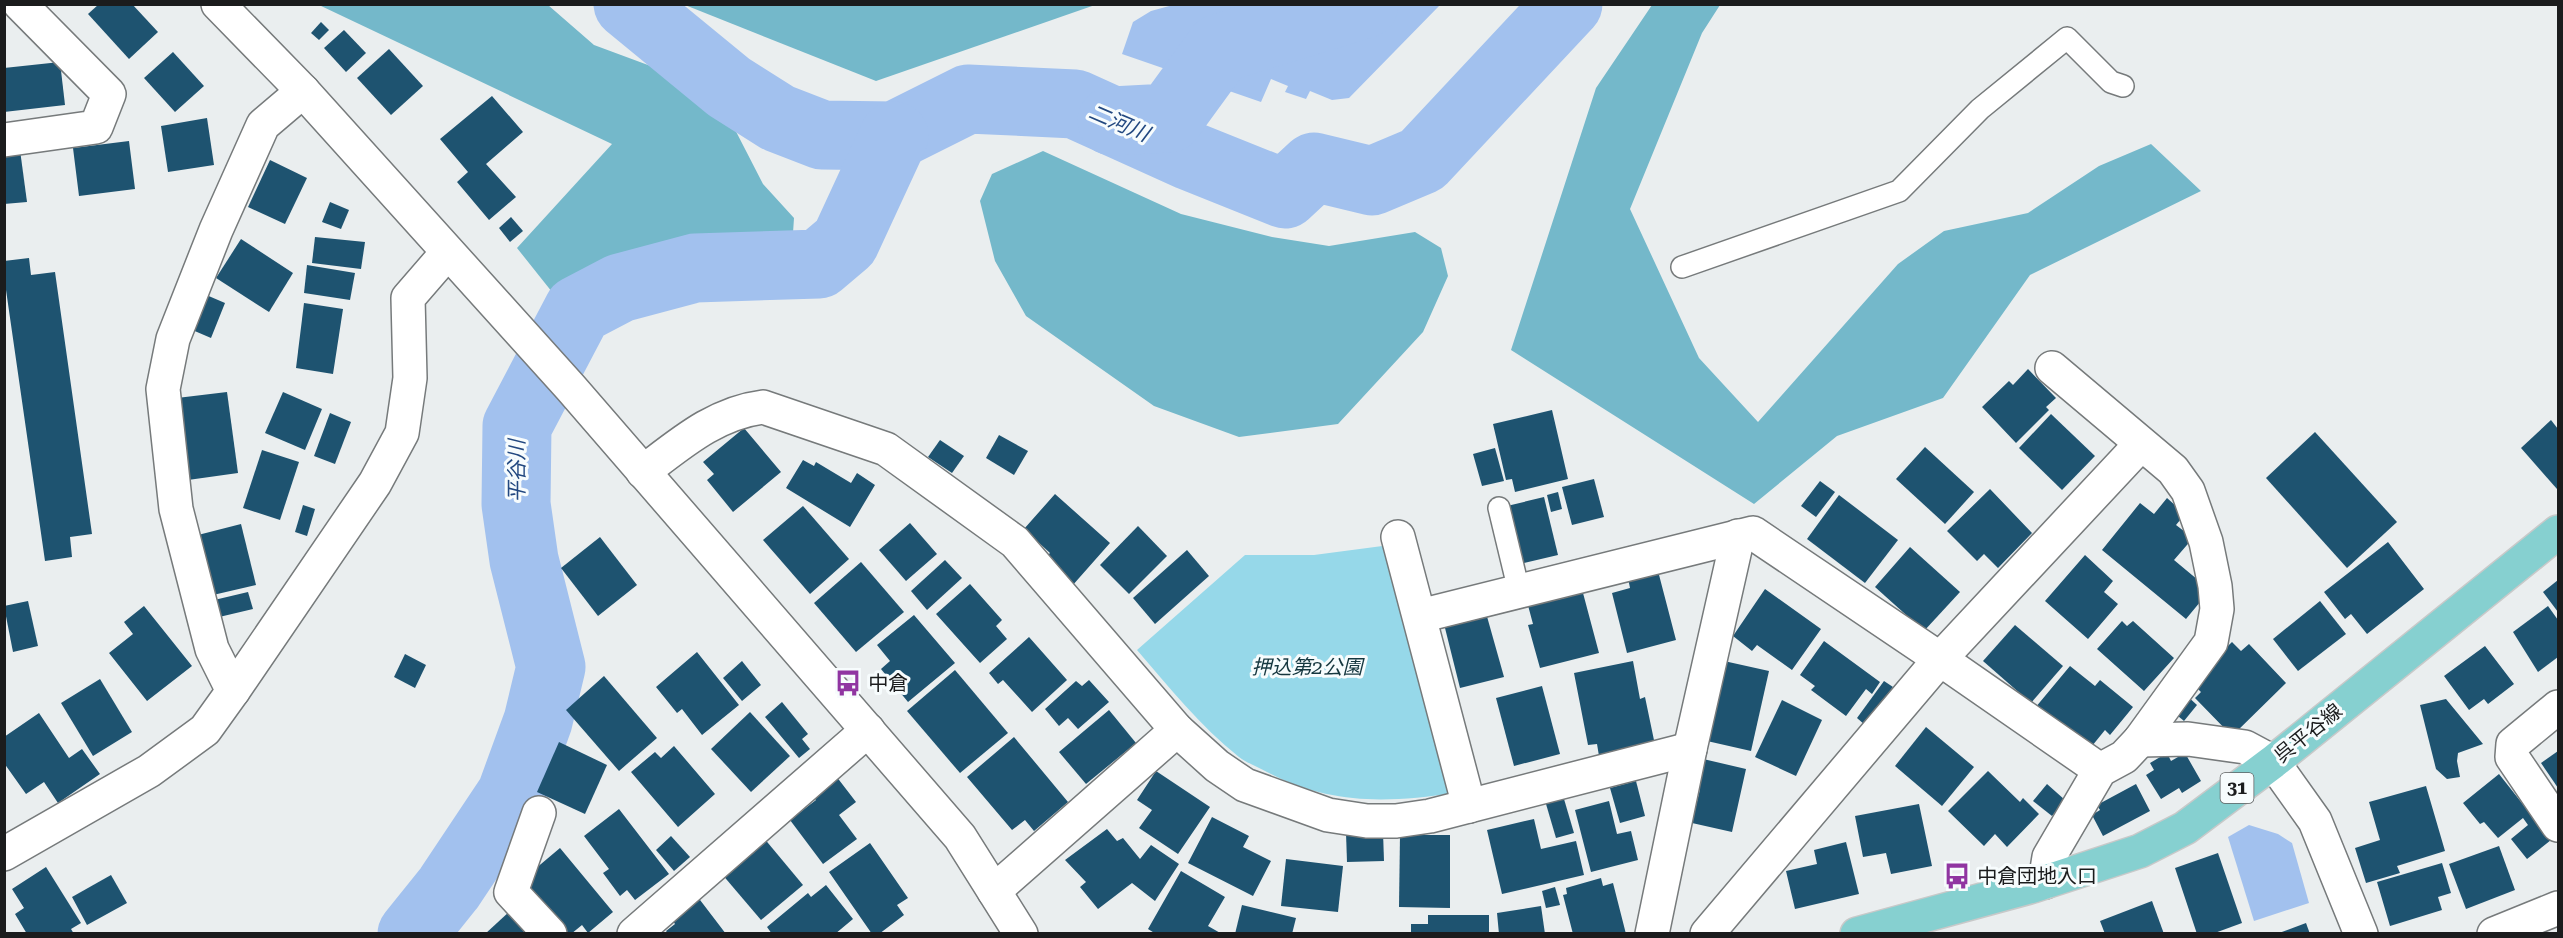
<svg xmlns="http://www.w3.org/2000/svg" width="2563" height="938" font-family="'Roboto Serif','Noto Sans JP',serif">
	<rect width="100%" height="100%" fill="#eaeeef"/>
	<!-- green -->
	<path fill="#96d8e9" d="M1390 545 1455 793C1386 803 1330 805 1267 772 1258 767 1247 763 1239 757 1200 726 1169 687 1137 650L1245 555H1314Z"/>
	<!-- forest -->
	<g fill="#74b8ca">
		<path d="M319 5H548L594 45 710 88 727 114 763 184 794 218 793 233 734 249 679 245 560 302 517 248 612 144Z"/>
		<path d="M685 5H1095L876 81Z"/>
		<path d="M1652 5H1720L1702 33 1630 209 1699 358 1758 422 1898 264 1944 231 2028 213 2099 166 2151 144 2201 191 2030 275 1943 398 1837 436 1754 504 1511 350 1596 88Z"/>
		<path d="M1043 151 1181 214 1272 237 1329 246 1415 232 1441 248 1448 276 1423 332 1338 424 1239 437 1154 406 1026 316 995 261 980 201 992 174Z"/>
	</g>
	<!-- water -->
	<g fill="#a2c1ee">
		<path d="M1173 5V4L1440 5 1349 98 1332 100 1310 91 1306 99 1285 92 1288 86 1271 79 1261 102 1122 54 1133 22 1151 11Z"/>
		<path d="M2249 825 2278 834 2292 843 2309 903 2254 921 2228 837Z"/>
	</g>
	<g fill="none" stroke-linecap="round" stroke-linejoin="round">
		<!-- river -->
		<g stroke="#a2c1ee" stroke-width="69">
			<path d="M628 4 729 87 778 118 822 135 894 136 968 99 1075 104 1190 156 1285 194 1314 167 1372 181 1422 160 1568 4"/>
			<path d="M1112 121 1169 118 1220 48 1364 4"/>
			<path d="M412 934 449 888 511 795 538 721 551 667 524 560 516 504 517 426 578 310 620 288 695 268 819 264 845 242 894 136"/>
		</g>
	</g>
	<!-- building -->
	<g fill="#1e5370">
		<path d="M99 4H132L158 32 129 59 88 14Z"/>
		<path d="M321 22 329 30 319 40 311 33Z"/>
		<path d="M344 30 366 53 346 72 324 48Z"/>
		<path d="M389 49 423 86 391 115 357 78Z"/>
		<path d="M173 52 204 86 175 112 144 78Z"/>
		<path d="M60 62 65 105 4 112V68Z"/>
		<path d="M492 96 523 132 486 164 516 197 489 220 457 182 468 172 440 139Z"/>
		<path d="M207 118 214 165 168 172 161 126Z"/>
		<path d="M129 141 135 189 79 196 73 148Z"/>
		<path d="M20 150 27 202 4 204V152Z"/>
		<path d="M270 160 307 178 285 224 248 207Z"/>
		<path d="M330 202 349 210 341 229 322 222Z"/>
		<path d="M511 217 523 231 510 242 499 228Z"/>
		<path d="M315 237 365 242 361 269 312 263Z"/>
		<path d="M241 239 293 273 269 312 216 278Z"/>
		<path d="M29 258 31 275 55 272 92 534 70 537 72 557 45 561 4 276V261Z"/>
		<path d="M307 265 355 273 350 300 304 293Z"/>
		<path d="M204 294 225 303 211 338 190 329Z"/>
		<path d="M304 303 343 309 333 374 296 368Z"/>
		<path d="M2028 369 2056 398 2046 407 2049 410 2016 443 1982 407 2009 381 2013 385Z"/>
		<path d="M227 392 238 473 188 480 177 398Z"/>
		<path d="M283 392 322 409 305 450 265 433Z"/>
		<path d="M1552 410 1568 479 1515 492 1512 479 1506 480 1493 424Z"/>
		<path d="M330 413 351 422 335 464 314 456Z"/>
		<path d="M2051 414 2095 456 2062 490 2019 448Z"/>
		<path d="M2551 420 2558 429 2557 489 2521 448Z"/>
		<path d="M744 428 781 472 733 512 707 480 714 474 703 462Z"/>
		<path d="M2315 432 2397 522 2347 568 2266 478Z"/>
		<path d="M999 435 1028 451 1014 475 986 458Z"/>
		<path d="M940 440 964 456 952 473 928 457Z"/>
		<path d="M1925 447 1974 492 1945 524 1896 479Z"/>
		<path d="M1495 448 1504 481 1482 486 1473 454Z"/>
		<path d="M262 450 299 462 280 520 243 508Z"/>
		<path d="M803 460 814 466 816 462 851 483 857 473 875 485 850 527 786 488Z"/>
		<path d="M1594 479 1604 517 1572 525 1562 487Z"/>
		<path d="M1820 481 1835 492 1816 517 1801 506Z"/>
		<path d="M1990 489 2032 533 1998 568 1984 554 1977 561 1947 531Z"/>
		<path d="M1558 492 1562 509 1551 512 1547 495Z"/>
		<path d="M1055 494 1110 543 1072 586 1043 560 1050 553 1024 529Z"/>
		<path d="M1839 495 1898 540 1865 583 1807 539Z"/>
		<path d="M1544 497 1558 555 1520 564 1507 506Z"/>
		<path d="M2167 498 2185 514 2176 525 2193 538 2174 560 2210 590 2186 619 2102 550 2140 503 2154 514Z"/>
		<path d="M303 505 315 509 307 536 295 532Z"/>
		<path d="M803 506 849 559 810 594 763 540Z"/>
		<path d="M910 523 937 554 906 581 879 550Z"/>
		<path d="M241 524 256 585 213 595 198 535Z"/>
		<path d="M1138 526 1167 556 1129 594 1100 565Z"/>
		<path d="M600 537 637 585 598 616 561 568Z"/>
		<path d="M2388 542 2424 589 2367 634 2351 614 2345 619 2324 592Z"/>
		<path d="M1910 547 1960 592 1924 631 1875 587Z"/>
		<path d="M1187 550 1209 576 1155 624 1133 598Z"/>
		<path d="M2085 555 2113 581 2104 592 2118 604 2088 639 2045 601Z"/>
		<path d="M945 560 962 578 927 610 911 591Z"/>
		<path d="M861 562 904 612 856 652 814 603Z"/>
		<path d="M1658 571 1676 640 1627 653 1612 593 1630 588 1628 578Z"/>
		<path d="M2558 580V612L2543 592Z"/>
		<path d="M970 584 1002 620 996 626 1007 639 980 663 936 614Z"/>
		<path d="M1765 589 1821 629 1792 670 1757 645 1752 651 1733 636Z"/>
		<path d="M1555 591 1557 600 1583 593 1599 653 1540 668 1528 625 1533 624 1526 598Z"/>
		<path d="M248 592 253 609 215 618 210 601Z"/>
		<path d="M28 601 38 646 13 652 4 606Z"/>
		<path d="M2320 601 2346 634 2298 671 2273 639Z"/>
		<path d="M144 606 192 666 147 701 109 653 133 634 124 622Z"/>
		<path d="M2548 606 2558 620V657L2538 672 2513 632Z"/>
		<path d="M1486 613 1504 677 1460 688 1444 624Z"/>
		<path d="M914 615 955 663 908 702 881 669 890 661 877 645Z"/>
		<path d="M2122 621 2127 626 2133 621 2174 658 2144 691 2097 649Z"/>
		<path d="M2015 625 2063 666 2031 703 1983 661Z"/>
		<path d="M1029 637 1067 680 1032 712 1003 680 998 684 989 673Z"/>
		<path d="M1824 641 1880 682 1872 694 1866 689 1846 716 1811 690 1815 686 1800 675Z"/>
		<path d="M2232 642 2241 651 2249 644 2286 683 2232 736 2195 698 2201 692 2191 682Z"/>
		<path d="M2485 646 2514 684 2488 704 2484 699 2469 710 2444 676Z"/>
		<path d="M697 652 739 705 702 735 682 709 677 713 656 687Z"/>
		<path d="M405 654 426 665 415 688 394 677Z"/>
		<path d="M742 661 761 685 742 701 723 678Z"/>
		<path d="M1633 661 1640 699 1645 697 1655 745 1599 756 1597 744 1588 745 1574 673Z"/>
		<path d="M1724 661 1769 671 1751 751 1707 741Z"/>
		<path d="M2070 666 2095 686 2100 680 2133 707 2110 735 2105 730 2092 746 2063 723 2059 728 2035 708Z"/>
		<path d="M955 670 1008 733 960 773 907 711Z"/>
		<path d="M604 676 657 738 619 771 566 710Z"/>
		<path d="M100 679 132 732 93 756 61 703Z"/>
		<path d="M1089 680 1109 702 1078 729 1068 718 1059 726 1045 709 1076 681 1082 686Z"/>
		<path d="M1884 681 1893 687 1865 725 1857 718Z"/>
		<path d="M1542 686 1560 754 1514 766 1496 698Z"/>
		<path d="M2186 695 2197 705 2184 721 2172 711Z"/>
		<path d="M2446 699 2483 744 2458 753 2457 761 2460 777 2447 779 2436 769 2420 705Z"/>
		<path d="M1782 700 1822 720 1796 776 1755 757Z"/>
		<path d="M782 702 808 734 802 739 810 749 799 758 765 717Z"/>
		<path d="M1109 710 1136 743 1086 784 1059 752Z"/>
		<path d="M750 712 790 756 751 792 711 749Z"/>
		<path d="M39 713 69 758 82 749 100 774 58 803 44 782 26 794 4 763V737Z"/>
		<path d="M1926 727 1974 767 1942 806 1895 766Z"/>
		<path d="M1014 737 1068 802 1034 831 1025 820 1012 830 967 777Z"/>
		<path d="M559 742 607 765 585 814 537 792Z"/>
		<path d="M674 746 715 794 678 827 631 772 655 752 661 758Z"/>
		<path d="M2558 751V788L2541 763Z"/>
		<path d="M2167 753 2171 761 2185 753 2201 781 2182 793 2179 788 2161 799 2146 775 2154 770 2150 763Z"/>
		<path d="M1699 758 1746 769 1732 832 1692 823 1700 789 1692 787Z"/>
		<path d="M1156 771 1210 807 1178 854 1139 828 1152 810 1137 800Z"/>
		<path d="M1988 771 2020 802 2023 798 2039 814 2007 847 1995 834 1984 846 1948 811Z"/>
		<path d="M2499 774 2551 840 2527 859 2511 839 2528 825 2523 818 2498 838 2484 822 2480 824 2463 803Z"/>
		<path d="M836 776 856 802 839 815 857 839 823 864 790 820 816 800 812 795Z"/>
		<path d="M1636 781 1645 816 1620 823 1610 788Z"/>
		<path d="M2047 784 2065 800 2052 816 2033 801Z"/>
		<path d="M2136 784 2150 811 2103 836 2092 815 2100 810 2097 805Z"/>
		<path d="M2426 786 2445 851 2397 866 2400 873 2366 883 2355 848 2380 840 2369 802Z"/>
		<path d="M1564 799 1574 833 1556 838 1546 804Z"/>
		<path d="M1609 801 1617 834 1631 831 1638 860 1591 872 1575 810Z"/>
		<path d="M1919 804 1932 866 1891 874 1886 853 1863 857 1855 816Z"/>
		<path d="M619 809 669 874 635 900 627 890 620 896 603 873 609 869 584 836Z"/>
		<path d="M1212 817 1249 836 1243 847 1271 861 1253 896 1188 863Z"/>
		<path d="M1534 819 1541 849 1576 841 1584 875 1502 894 1487 830Z"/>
		<path d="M1107 829 1117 841 1123 838 1140 859 1151 845 1179 864 1155 901 1132 883 1098 909 1080 887 1086 882 1065 860Z"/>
		<path d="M1383 832 1384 861 1347 862 1346 833Z"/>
		<path d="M1400 835H1450V908L1399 907Z"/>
		<path d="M671 836 690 857 674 871 656 850Z"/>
		<path d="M763 837 803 885 761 920 721 873Z"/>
		<path d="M1846 842 1859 894 1795 909 1786 871 1817 864 1814 850Z"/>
		<path d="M870 843 908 898 897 905 904 915 879 934H872L829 872Z"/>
		<path d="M2499 846 2515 890 2466 909 2449 864Z"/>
		<path d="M560 848 613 912 588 933 582 925 571 934H566L522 880Z"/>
		<path d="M2218 853 2242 923 2212 934H2197L2175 868Z"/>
		<path d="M1286 859 1343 866 1338 912 1281 906Z"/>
		<path d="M2442 863 2451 893 2438 897 2442 910 2390 926 2377 882Z"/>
		<path d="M46 867 81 923 71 929 74 934H27L15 914 24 908 12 889Z"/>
		<path d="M1181 871 1225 897 1208 926 1222 934H1156L1148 929Z"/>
		<path d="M111 875 127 903 87 925 72 897Z"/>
		<path d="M1601 878 1603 886 1613 883 1626 934H1573L1563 895 1567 894 1566 888Z"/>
		<path d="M826 885 853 919 835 934H772L767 927 808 893 811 897Z"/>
		<path d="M1555 887 1560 905 1546 908 1542 891Z"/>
		<path d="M697 896 726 934H668L666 931 675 924 670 917Z"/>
		<path d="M2152 901 2164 934H2105L2100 921Z"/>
		<path d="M1242 905 1296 918 1292 934H1235Z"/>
		<path d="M1541 906 1545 934H1499L1497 913Z"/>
		<path d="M510 911 529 934H485Z"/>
		<path d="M1428 915H1489V934H1411V924H1428Z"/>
		<path d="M2306 923 2310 934H2279V933Z"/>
	</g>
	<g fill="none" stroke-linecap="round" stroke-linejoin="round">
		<!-- lane casing -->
		<g stroke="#767a7b" stroke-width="24">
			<g id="lane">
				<path d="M1682 267 1899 191 1980 109 2067 38 2111 82 2123 86"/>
				<path d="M1499 508 1519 591"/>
			</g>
		</g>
		<!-- street casing -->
		<g stroke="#767a7b" stroke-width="36">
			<g id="street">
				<path d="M4 140 96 127 109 94 20 4"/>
				<path d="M643 472C680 444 715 413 763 407L886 449 1015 542 1177 730 1217 766 1245 785 1328 815 1367 821H1396L1430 816 1690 749"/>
				<path d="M1398 537 1469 806"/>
				<path d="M1420 616 1753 533 1940 659 2100 770"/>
				<path d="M233 691 212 649 176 509 163 389 173 339 216 230 263 125 303 91"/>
				<path d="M2558 707 2513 744 2512 757 2558 825"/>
				<path d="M2140 740 2188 739 2245 747 2273 762 2315 821 2361 934"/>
				<path d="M539 813 511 892 550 934"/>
				<path d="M4 854 149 771 205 730 233 691 375 483 402 433 410 378 408 298 447 253"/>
				<path d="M2045 882 2049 857 2100 770 2124 757 2140 740 2211 642 2217 609 2215 586 2206 542 2188 491 2173 470 2052 368"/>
				<path d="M994 891 1177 730"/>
				<path d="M634 934 868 730"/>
				<path d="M1652 934 1690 749 1738 536"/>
				<path d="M1707 934 1940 659 2141 444"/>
				<path d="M2494 934 2558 908"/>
			</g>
		</g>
		<!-- secondary casing -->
		<g stroke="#767a7b" stroke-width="36">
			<path id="secondary" d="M218 4 303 91 571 388 960 837 1021 934"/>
		</g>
		<!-- primary casing -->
		<g stroke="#c8c9c9" stroke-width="36">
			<path id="primary" d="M1857 934 2033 886 2140 851 2185 828 2273 762 2558 532"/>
		</g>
		<!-- lane -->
		<use href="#lane" stroke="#fff" stroke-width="21"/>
		<!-- street -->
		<use href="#street" stroke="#fff" stroke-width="33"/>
		<!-- secondary -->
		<use href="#secondary" stroke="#fff" stroke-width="33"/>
		<!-- primary -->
		<use href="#primary" stroke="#86d0d0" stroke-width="33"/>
	</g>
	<!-- icons -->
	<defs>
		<g id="bus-bare" transform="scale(2.07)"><path d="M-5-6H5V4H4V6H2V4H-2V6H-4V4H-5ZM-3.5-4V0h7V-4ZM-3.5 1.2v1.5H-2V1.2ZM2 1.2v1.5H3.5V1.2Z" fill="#9035a1" stroke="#f7fcfd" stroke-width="2.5" paint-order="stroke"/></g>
	</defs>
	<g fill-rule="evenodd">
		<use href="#bus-bare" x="848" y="683"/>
		<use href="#bus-bare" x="1957" y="876"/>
	</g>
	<g text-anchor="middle" stroke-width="6" stroke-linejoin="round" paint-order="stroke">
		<!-- shield labels -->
		<rect fill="#f7fcfd" stroke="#5d5f60" stroke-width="1.5" x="2220.5" y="773" width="33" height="30" rx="4.5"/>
		<g font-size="18" font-weight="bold" fill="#1b1c1d">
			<text x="2237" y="794">31</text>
		</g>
		<!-- park labels -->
		<g font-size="20" font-style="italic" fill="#15373f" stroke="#f7fcfd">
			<text x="1307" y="674">押込第2公園</text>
		</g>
		<!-- poi labels -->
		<g font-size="20" fill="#1b1c1d" stroke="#f7fcfd" text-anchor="start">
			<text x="868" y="690">中倉</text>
			<text x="1977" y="883">中倉団地入口</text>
		</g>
		<!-- street labels -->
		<g font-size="20" fill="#1b1c1d" stroke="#f7fcfd">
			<text transform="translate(2308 733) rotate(-39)" y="7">呉平谷線</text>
		</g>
		<!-- water labels -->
		<g font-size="21" font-style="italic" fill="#224880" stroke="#f7fcfd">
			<text transform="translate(1119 123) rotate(23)" y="7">二河川</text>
			<text transform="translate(517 471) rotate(-90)" y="7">平谷川</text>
		</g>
	</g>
	<!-- border -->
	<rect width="2563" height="938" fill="none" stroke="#1b1c1d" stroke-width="12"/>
</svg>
